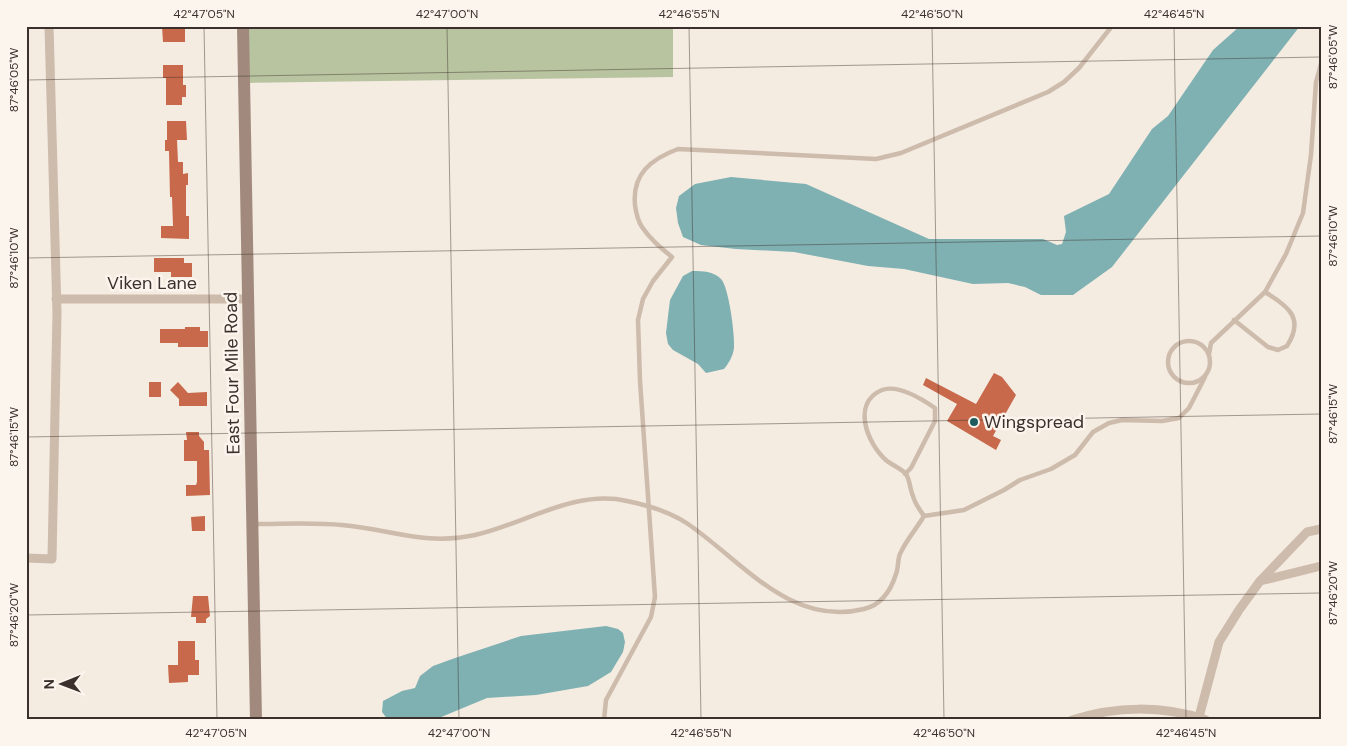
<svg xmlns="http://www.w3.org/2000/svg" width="1347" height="746" font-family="'DM Sans',sans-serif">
	<rect width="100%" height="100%" fill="#f4ebe1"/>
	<!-- green -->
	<path fill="#b8c4a0" d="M244 26H673V77L245 83Z"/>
	<!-- water -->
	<g fill="#7fb0b2">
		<path d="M1240 26H1300L1112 267 1073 295H1041L1025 287 1008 283 973 284 904 269 868 266 794 252 736 249 701 245 683 237 678 223 676 208 679 196 695 184 731 177 806 184 929 239H1043L1057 245 1062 244 1066 232 1064 216 1109 194 1152 129 1168 116 1213 50Z"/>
		<path d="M692 271C703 271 713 271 721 279 729 287 735 336 734 348 733 356 729 363 724 369L706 373 698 364 673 350 668 344 666 333 670 300 683 276Z"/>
		<path d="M606 626 618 629 623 633 625 642 623 652 611 672 588 686 536 695 487 698 434 720H388L382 712 383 701 402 691 415 688 420 676 433 666 455 658 521 636Z"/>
	</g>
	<!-- building -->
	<g fill="#c8694b">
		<path d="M162 26H185V42H163Z"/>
		<path d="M163 65H183V85H186V97H182V105H166V78H163Z"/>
		<path d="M167 121H186L187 140H177L178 162H183V174L188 173V185H186V216H189V239L161 238V226H173L172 197H170L169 151H165V140H167Z"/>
		<path d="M154 258H184V263H192V277H171V272H154Z"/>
		<path d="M185 327H200V331H208V347H178V343H160V329H185Z"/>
		<path d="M994 373 1002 377 1016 395 993 436 1001 440 996 450 947 421 957 404 923 385 926 378 976 404Z"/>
		<rect x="149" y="382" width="12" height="15"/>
		<path d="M178 382 188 393 207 392V406H179V399L170 390Z"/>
		<path d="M186 432H199V436L204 442V450H209L210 495 186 496V485H196L197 482V461H184V440H187Z"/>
		<path d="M205 516V531H192L191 517Z"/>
		<path d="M193 596H208L210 616 206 619V623H196V617H191Z"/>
		<path d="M178 641H195V660H199V675H188V682L169 683 168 665H178Z"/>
	</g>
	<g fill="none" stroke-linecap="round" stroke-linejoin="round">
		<!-- lane -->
		<g stroke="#cdbbac" stroke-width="4.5">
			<path d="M1234 320 1268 347 1278 350 1287 346C1305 318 1288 306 1265 292"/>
			<circle cx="1189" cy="362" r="21"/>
			<path d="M1209 354 1211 343 1265 292 1286 254 1303 213 1311 155 1316 82 1321 64"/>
			<path d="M905 474 911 468 935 421V408C922 399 898 384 882 390 851 403 867 444 887 461 892 465 902 469 906 474 910 480 910 490 913 496 915 504 920 510 924 516"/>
			<path d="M254 524C283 524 313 522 342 525 391 529 424 546 475 535 525 524 574 489 627 501 647 505 670 512 688 524 742 561 790 627 864 609 881 605 891 590 896 574 899 567 897 558 901 552 907 539 917 528 924 516L964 510 1004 490 1020 480 1051 469 1075 455 1093 432 1109 423 1122 420 1162 421 1179 418 1189 408 1205 377"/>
			<path d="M604 720 606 700 651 617 655 597 640 381 638 320 643 299 653 281 672 257C661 248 650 239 642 227 638 221 636 213 635 205 632 174 651 159 678 149L876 159 901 153 1048 92 1064 82 1079 68 1112 26"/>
		</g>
		<!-- street -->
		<g stroke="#cdbbac" stroke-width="9">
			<path d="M56 299H248"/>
			<path d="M26 558 52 559 57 313 49 26"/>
			<path d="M1260 581 1321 566"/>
			<path d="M1199 717 1219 642 1239 610 1260 581 1307 532 1321 529"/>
			<path d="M1072 720C1115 706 1163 705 1206 720"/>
		</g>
		<!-- secondary -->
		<path stroke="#a18a7d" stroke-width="12" d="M243 26 256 720"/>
	</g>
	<!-- ticks -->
	<path fill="none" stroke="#3b302b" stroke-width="1" stroke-opacity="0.45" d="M204 26 217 720M447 26 459 720M689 26 701 720M932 26 944 720M1174 26 1186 720M26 80 1321 57M26 258 1321 236M26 437 1321 414M26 615 1321 593"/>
	<!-- markers -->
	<circle fill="#1f5a5e" stroke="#fbf5ee" stroke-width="2" cx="974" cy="422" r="5"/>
	<g text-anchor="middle" stroke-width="5" stroke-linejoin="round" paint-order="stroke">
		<!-- street labels -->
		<g font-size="18" fill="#3b302b" stroke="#fbf5ee">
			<text x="152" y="289">Viken Lane</text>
			<text transform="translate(232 373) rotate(-91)" y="6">East Four Mile Road</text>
		</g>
		<!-- poi labels -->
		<g font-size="18" fill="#3b302b" stroke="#fbf5ee" text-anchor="start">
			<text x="984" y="428">Wingspread</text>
		</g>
	</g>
	<!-- border -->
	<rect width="1347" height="746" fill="none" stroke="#fbf5ee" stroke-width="55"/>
	<!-- north arrow -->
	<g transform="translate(62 684) rotate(269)" stroke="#fbf5ee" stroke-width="4" paint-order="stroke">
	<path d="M0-4L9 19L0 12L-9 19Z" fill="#3b302b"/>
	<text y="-8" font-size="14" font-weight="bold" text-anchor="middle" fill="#3b302b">N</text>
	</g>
	<rect x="28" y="28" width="1292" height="690" fill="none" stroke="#3b302b" stroke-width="2"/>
	<g font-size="12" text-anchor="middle" fill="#3b302b">
		<text x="204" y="18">42°47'05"N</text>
		<text x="447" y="18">42°47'00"N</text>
		<text x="689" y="18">42°46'55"N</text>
		<text x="932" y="18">42°46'50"N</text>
		<text x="1174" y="18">42°46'45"N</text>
		<text transform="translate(1333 57) rotate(-90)" y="4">87°46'05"W</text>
		<text transform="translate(14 80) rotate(-90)" y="4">87°46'05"W</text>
		<text transform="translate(1333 236) rotate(-90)" y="4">87°46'10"W</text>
		<text transform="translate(14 258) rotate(-90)" y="4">87°46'10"W</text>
		<text transform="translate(1333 414) rotate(-90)" y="4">87°46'15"W</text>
		<text transform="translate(14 437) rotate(-90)" y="4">87°46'15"W</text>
		<text transform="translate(1333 593) rotate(-90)" y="4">87°46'20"W</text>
		<text transform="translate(14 615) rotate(-90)" y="4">87°46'20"W</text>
		<text x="216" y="737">42°47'05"N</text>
		<text x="459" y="737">42°47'00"N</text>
		<text x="701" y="737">42°46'55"N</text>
		<text x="944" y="737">42°46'50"N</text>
		<text x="1186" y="737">42°46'45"N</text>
	</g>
</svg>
